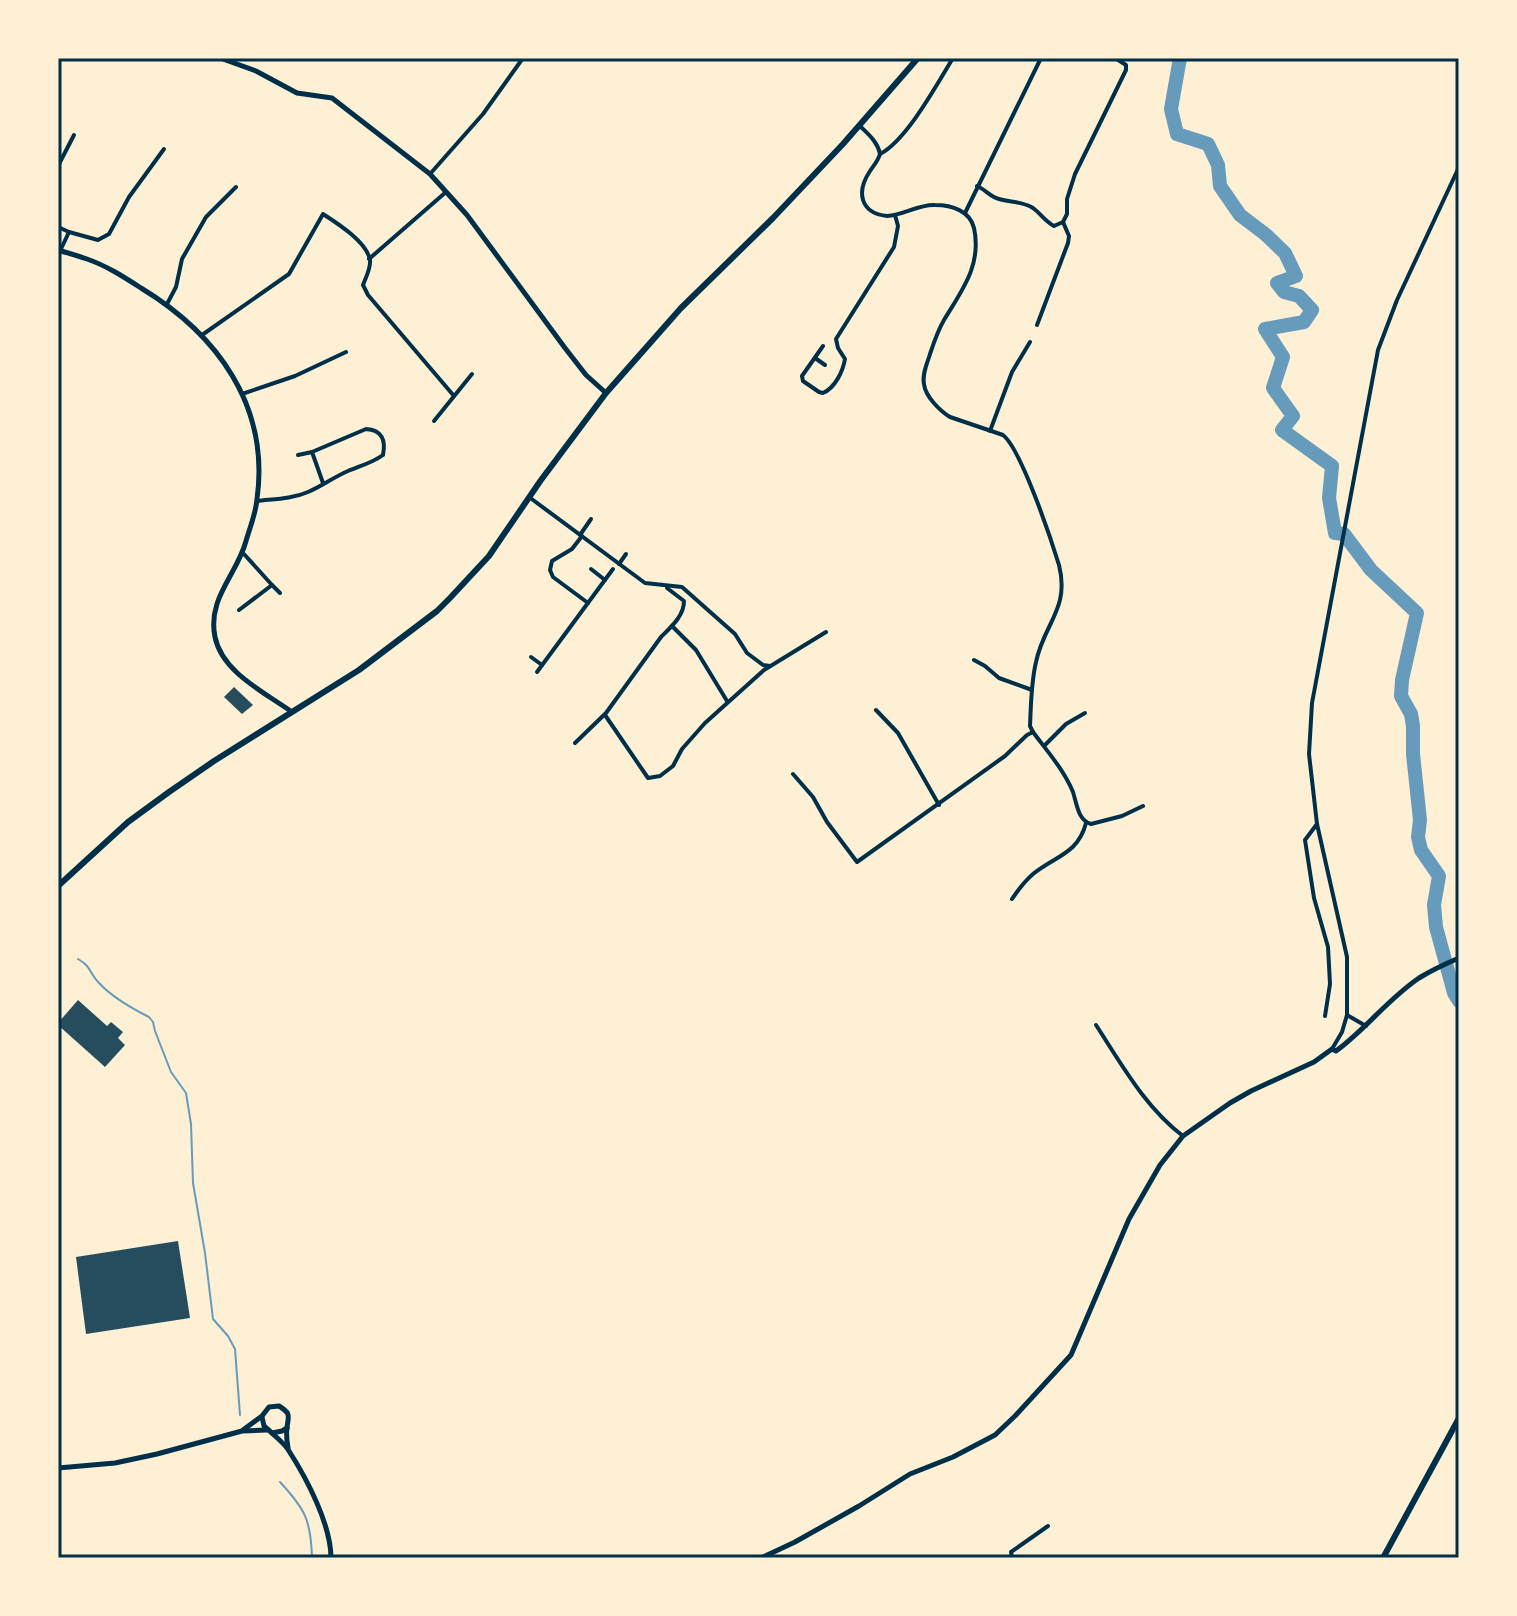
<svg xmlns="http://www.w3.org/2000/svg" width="1517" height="1616" font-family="Literata,serif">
	<rect width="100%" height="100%" fill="#fdf0d5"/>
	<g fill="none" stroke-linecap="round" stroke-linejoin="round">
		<!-- stream -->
		<g stroke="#669bbc" stroke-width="2">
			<path d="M78 959C92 967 89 973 99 983 113 998 131 1008 149 1017L153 1022 155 1031 171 1072 186 1093 191 1124 193 1183 205 1253 213 1319 228 1336 235 1349 240 1415"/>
			<path d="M280 1482C305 1509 311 1520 312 1558"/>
		</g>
		<!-- river -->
		<path stroke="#669bbc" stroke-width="14" d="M1180 58 1171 109 1177 134 1208 144 1218 165 1220 186 1240 215 1265 234 1285 253 1296 276 1277 283 1284 292 1299 296 1312 310 1304 322 1265 329 1283 357 1273 388 1293 416 1282 430 1332 466 1329 498 1335 533 1344 534 1371 570 1417 613 1402 680 1401 696 1411 714 1413 726V754L1420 820 1418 837 1421 850 1439 876 1434 905 1436 927 1454 993 1459 1001"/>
	</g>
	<!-- building -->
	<g fill="#264d5e">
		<path d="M234 687 253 705 242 714 224 697Z"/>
		<path d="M78 1000 107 1026 111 1022 123 1032 118 1038 125 1045 105 1067 58 1025V1023Z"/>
		<path d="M178 1241 190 1318 86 1334 76 1257Z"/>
	</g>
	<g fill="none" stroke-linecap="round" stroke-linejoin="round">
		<!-- minor -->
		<g stroke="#003049" stroke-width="4">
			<path d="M860 126C868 134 878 142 880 154 878 161 874 165 870 171 856 192 860 213 887 216 904 215 919 204 935 205 952 205 970 211 974 228 982 265 962 290 944 320 938 330 934 342 930 354 927 364 922 374 924 384 925 396 940 411 950 417L1003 435C1021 449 1051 539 1059 565 1070 609 1044 623 1036 662 1031 683 1031 705 1030 726L1033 732C1047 751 1064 770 1073 792 1077 805 1078 820 1091 824L1122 816 1143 806"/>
			<path d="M880 154C907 140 937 84 953 58"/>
			<path d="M58 166 74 135"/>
			<path d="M430 174 483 114 523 58"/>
			<path d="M977 186C984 189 988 194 994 197 1005 203 1021 200 1033 208 1041 214 1045 221 1054 226L1063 222 1067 214V199L1075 174 1126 70V65L1115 58"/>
			<path d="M965 213 1041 58"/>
			<path d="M58 227 69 232"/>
			<path d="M60 251 69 232 98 240 109 234 129 197 164 149"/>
			<path d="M369 259 446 192"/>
			<path d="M167 304 176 287 182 259 206 217 236 187"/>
			<path d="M1037 325 1068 243 1069 236 1063 222"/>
			<path d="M202 335 289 274 323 214C337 223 367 242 370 260 371 268 366 277 363 285L368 295 454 396"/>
			<path d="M823 346 802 376 803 381 819 392 823 393C835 388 843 371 845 359L838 348 836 339 894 247 898 226 895 215"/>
			<path d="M815 358 825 365"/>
			<path d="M242 394 295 376 346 352"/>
			<path d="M434 421 472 374"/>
			<path d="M990 431 1012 372 1030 342"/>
			<path d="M298 455 312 452"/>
			<path d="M529 497 645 583 682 587 735 634 747 653 763 665 770 666"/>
			<path d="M257 501C274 499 292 499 308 492 322 486 334 477 348 471 360 466 372 463 383 455 386 440 382 430 366 429L312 452 323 483"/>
			<path d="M580 535 591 519"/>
			<path d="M582 536 572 549 552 561 550 570 553 577 588 603"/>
			<path d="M619 564 626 554"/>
			<path d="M591 569 605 580"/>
			<path d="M272 585 280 593"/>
			<path d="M239 610 272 585 243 553"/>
			<path d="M672 626 696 650 727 701"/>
			<path d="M531 657 542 665"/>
			<path d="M974 660 985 666 999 678 1032 690"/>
			<path d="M537 672 613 569"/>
			<path d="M876 710 898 733 939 805"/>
			<path d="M605 715 648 778 660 776 673 766 682 749 705 723 764 670 826 632"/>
			<path d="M575 743 606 713 661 637C671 627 684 616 684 601L667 588"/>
			<path d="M1044 746 1066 724 1085 713"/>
			<path d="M793 774 813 797 827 822 857 862 1005 756 1027 735 1033 732"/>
			<path d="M1317 824 1305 840 1314 898 1328 947 1330 984 1325 1016"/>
			<path d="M1012 899C1018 890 1025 881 1033 874 1055 856 1078 854 1086 823"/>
			<path d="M1347 1015 1366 1026"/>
			<path d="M1096 1025C1122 1065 1145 1107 1183 1136"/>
			<path d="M1332 1049 1342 1032 1347 1015V957L1317 824 1309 754 1312 703 1378 350 1397 300 1459 167"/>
			<path d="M1012 1558 1011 1552 1048 1526"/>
		</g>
		<!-- tertiary -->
		<g stroke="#003049" stroke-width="5">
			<path d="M220 58 256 71 297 93 332 98 430 174 467 215 565 348 586 375 606 393"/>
			<path d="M58 250C68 253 78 256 87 259 107 266 124 277 141 288 217 334 270 406 257 499 256 513 250 527 246 541 237 575 207 598 215 637 222 672 264 692 292 712"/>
			<path d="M262 1417 264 1426 272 1433 282 1431 287 1428"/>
			<path d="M243 1430 262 1416 269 1407 279 1406C292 1414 288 1416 287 1428 286 1434 287 1442 288 1448"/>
			<path d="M272 1433C278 1439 285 1444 289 1451 307 1479 331 1525 331 1558"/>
			<path d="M58 1468 115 1463 157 1454 242 1431 267 1430"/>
			<path d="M761 1558 795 1542 859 1506 910 1474 953 1457 995 1435 1015 1416 1071 1355 1129 1219 1160 1165 1183 1136 1230 1103 1251 1091 1314 1062 1332 1049 1336 1051C1366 1029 1388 999 1419 978 1432 970 1445 964 1459 958"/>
		</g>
		<!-- secondary -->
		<g stroke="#003049" stroke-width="6">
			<path d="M58 886 128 822 169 792 214 761 359 670 437 611 450 598 489 556 541 480 606 393 681 308 773 218 843 144 918 58"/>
			<path d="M1383 1558 1459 1418"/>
		</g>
	</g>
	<!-- border -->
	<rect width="1517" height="1616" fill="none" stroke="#fdf0d5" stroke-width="120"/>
	<rect x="60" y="60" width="1397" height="1496" fill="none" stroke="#003049" stroke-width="3"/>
</svg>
